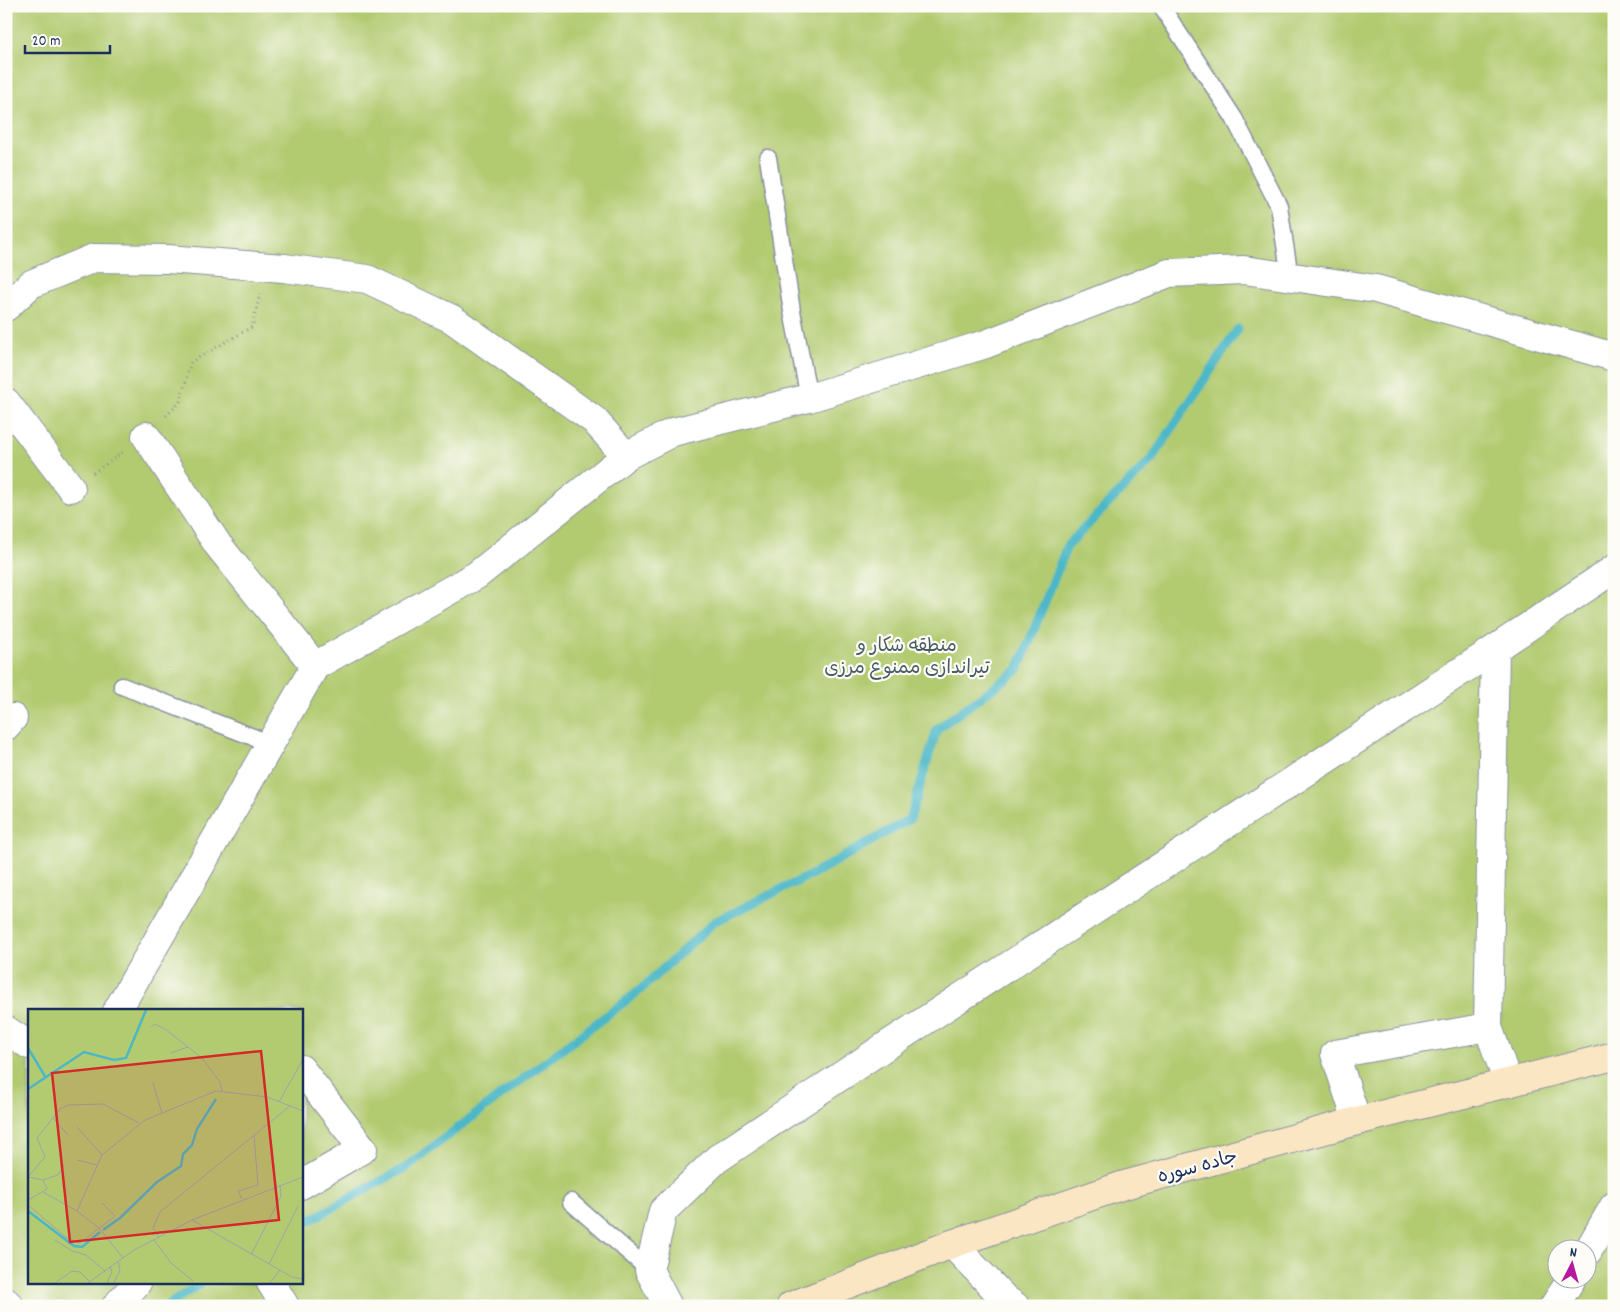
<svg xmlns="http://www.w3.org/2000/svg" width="1620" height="1312" font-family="Dekko,'Playpen Sans Arabic',sans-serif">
	<rect width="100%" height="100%" fill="#fdfcf7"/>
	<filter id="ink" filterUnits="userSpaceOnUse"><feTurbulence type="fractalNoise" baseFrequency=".02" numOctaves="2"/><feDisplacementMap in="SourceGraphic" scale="10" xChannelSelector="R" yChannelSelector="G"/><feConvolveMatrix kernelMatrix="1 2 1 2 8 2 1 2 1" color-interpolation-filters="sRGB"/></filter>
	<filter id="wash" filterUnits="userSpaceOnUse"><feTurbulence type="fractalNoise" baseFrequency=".0096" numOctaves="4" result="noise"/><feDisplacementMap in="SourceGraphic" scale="20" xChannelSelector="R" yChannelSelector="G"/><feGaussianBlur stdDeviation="1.12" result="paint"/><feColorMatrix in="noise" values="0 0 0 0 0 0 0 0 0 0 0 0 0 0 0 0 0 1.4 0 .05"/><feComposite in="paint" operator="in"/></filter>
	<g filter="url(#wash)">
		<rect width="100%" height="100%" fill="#f5f0de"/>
		<!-- green -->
		<path fill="#b2cb71" stroke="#667d68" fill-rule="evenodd" d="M6 6H1614V1306H6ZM29 1011H301V1283H29ZM1558 1250H1588V1280H1558Z"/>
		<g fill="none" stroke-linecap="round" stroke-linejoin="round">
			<!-- stream -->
			<g stroke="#4bb7c7" stroke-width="9">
				<path d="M301 1225 405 1168 639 991 714 922 815 873 910 819 937 729 1018 670 1067 546 1151 460 1238 329"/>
				<path d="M167 1306 201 1283"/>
			</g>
		</g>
	</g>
	<g filter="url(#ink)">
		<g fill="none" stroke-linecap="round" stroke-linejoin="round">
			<!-- lane casing -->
			<g stroke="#88909e" stroke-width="19">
				<g id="lane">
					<path d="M1161 6 1234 118 1279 206 1290 277"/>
					<path d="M768 158 792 311 809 398"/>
					<path d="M122 686 271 744"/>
					<path d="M571 1202 649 1270"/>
				</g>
			</g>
			<!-- street casing -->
			<g stroke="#88909e" stroke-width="30">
				<g id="street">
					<path d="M6 307 31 284 94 258 168 259 284 268 367 279 452 319 594 420 626 456"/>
					<path d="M6 402 71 488"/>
					<path d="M146 436 218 545 315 666"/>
					<path d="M6 726 13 718"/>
					<path d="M117 1011 315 666 477 575 626 456 673 432 809 398 986 344 1169 273 1244 270 1376 289 1614 357"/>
					<path d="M1488 1027 1508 1083"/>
					<path d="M6 1030 29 1045"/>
					<path d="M301 1069 363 1149 301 1185"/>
					<path d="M1357 1121 1335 1054 1488 1027 1495 649"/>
					<path d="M952 1244 1006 1300 1015 1306"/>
					<path d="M1588 1251 1614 1206"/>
					<path d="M271 1283 285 1306"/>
					<path d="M6 1302 10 1306"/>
					<path d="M116 1306 137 1283"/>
					<path d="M668 1306 649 1270 663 1211 717 1159 886 1046 1495 649 1614 569"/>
					<path d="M1554 1306 1571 1280"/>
				</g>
			</g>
			<!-- secondary casing -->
			<g stroke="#88909e" stroke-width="30">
				<path id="secondary" d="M791 1306 952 1244 1121 1186 1357 1121 1614 1056"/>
			</g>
			<!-- path -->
			<g stroke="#88909e" stroke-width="3" stroke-dasharray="1 4" stroke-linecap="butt">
				<path d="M166 416 180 402 191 362 252 327 260 294"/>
				<path d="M93 473 123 452"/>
			</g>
			<!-- lane -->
			<use href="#lane" stroke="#fff" stroke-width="16"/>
			<!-- street -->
			<use href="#street" stroke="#fff" stroke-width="28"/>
			<!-- secondary -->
			<use href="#secondary" stroke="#fbe6c4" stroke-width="28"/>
		</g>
	</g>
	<g text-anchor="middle" stroke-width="4.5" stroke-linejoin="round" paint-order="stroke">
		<!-- park labels -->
		<g font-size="19" fill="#485e64" stroke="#fdfcf7">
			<text x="907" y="651">منطقه شکار و<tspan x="907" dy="22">تیراندازی ممنوع مرزی</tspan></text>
		</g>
		<!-- street labels -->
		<g font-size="19" fill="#1b2f5e" stroke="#fdfcf7">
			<text transform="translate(1197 1165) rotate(-15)" y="7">جاده سوره</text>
		</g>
	</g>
	<!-- overview -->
	<g transform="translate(28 1009)">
		<rect width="275" height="275" fill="#f5f0de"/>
		<path d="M0 1H275V274H0Z" fill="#b2cb71"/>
		<path fill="none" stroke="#4bb7c7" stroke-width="2.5" d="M0 39 18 69M0 80 56 43 86 51 98 49 118 1M0 202 46 237 54 238 72 223M75 221 92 209 129 173 153 157 155 145 164 136 169 120 188 90"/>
		<path fill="none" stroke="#9ea3ab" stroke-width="1" d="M123 18 127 15 137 20 174 49 192 73 194 82M143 44 160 38M125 74 134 104M251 93 275 50M25 109 40 126M49 118 74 146M49 151 69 156M0 168 17 148 9 129 32 100 40 96 75 95 111 114M0 168 15 171 19 180 0 191M15 171 30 166 36 156M15 183 49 202 72 220 95 249M214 190 210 182 230 176 226 127M0 196 39 229 52 234 87 207 74 194M49 202 74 146 117 111 188 82 239 88 275 102M164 211 264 268 275 270M131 228 125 219 132 203 262 97M27 231 44 242 58 246 77 262M126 231 143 254 165 272M223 246 253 187 252 176M241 255 270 197M27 274 44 262 52 263 62 273M60 274 106 241 164 211 275 168M79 274 84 263 82 258M86 274 92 261 90 252M242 274 252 261"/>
		<path fill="#d62828" fill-opacity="0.15" stroke="#d62828" stroke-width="2.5" d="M233 42 251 211 42 233 24 64Z"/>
		<rect width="275" height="275" fill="none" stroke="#1b2f5e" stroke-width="2.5"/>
	</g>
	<!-- margin -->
	<rect width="1620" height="1312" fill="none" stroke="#fdfcf7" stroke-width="25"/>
	<!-- north arrow -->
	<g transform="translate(1572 1264) rotate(6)"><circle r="24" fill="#fdfcf7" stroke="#a3aaba"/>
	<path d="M0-4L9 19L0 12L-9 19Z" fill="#b5179e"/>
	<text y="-8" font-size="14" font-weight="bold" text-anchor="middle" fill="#1b2f5e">N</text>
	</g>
	<!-- scale -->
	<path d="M25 45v8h85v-8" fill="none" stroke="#1b2f5e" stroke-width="2.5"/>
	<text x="32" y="45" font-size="15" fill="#1b2f5e" stroke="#fdfcf7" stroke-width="4" paint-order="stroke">20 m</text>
</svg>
